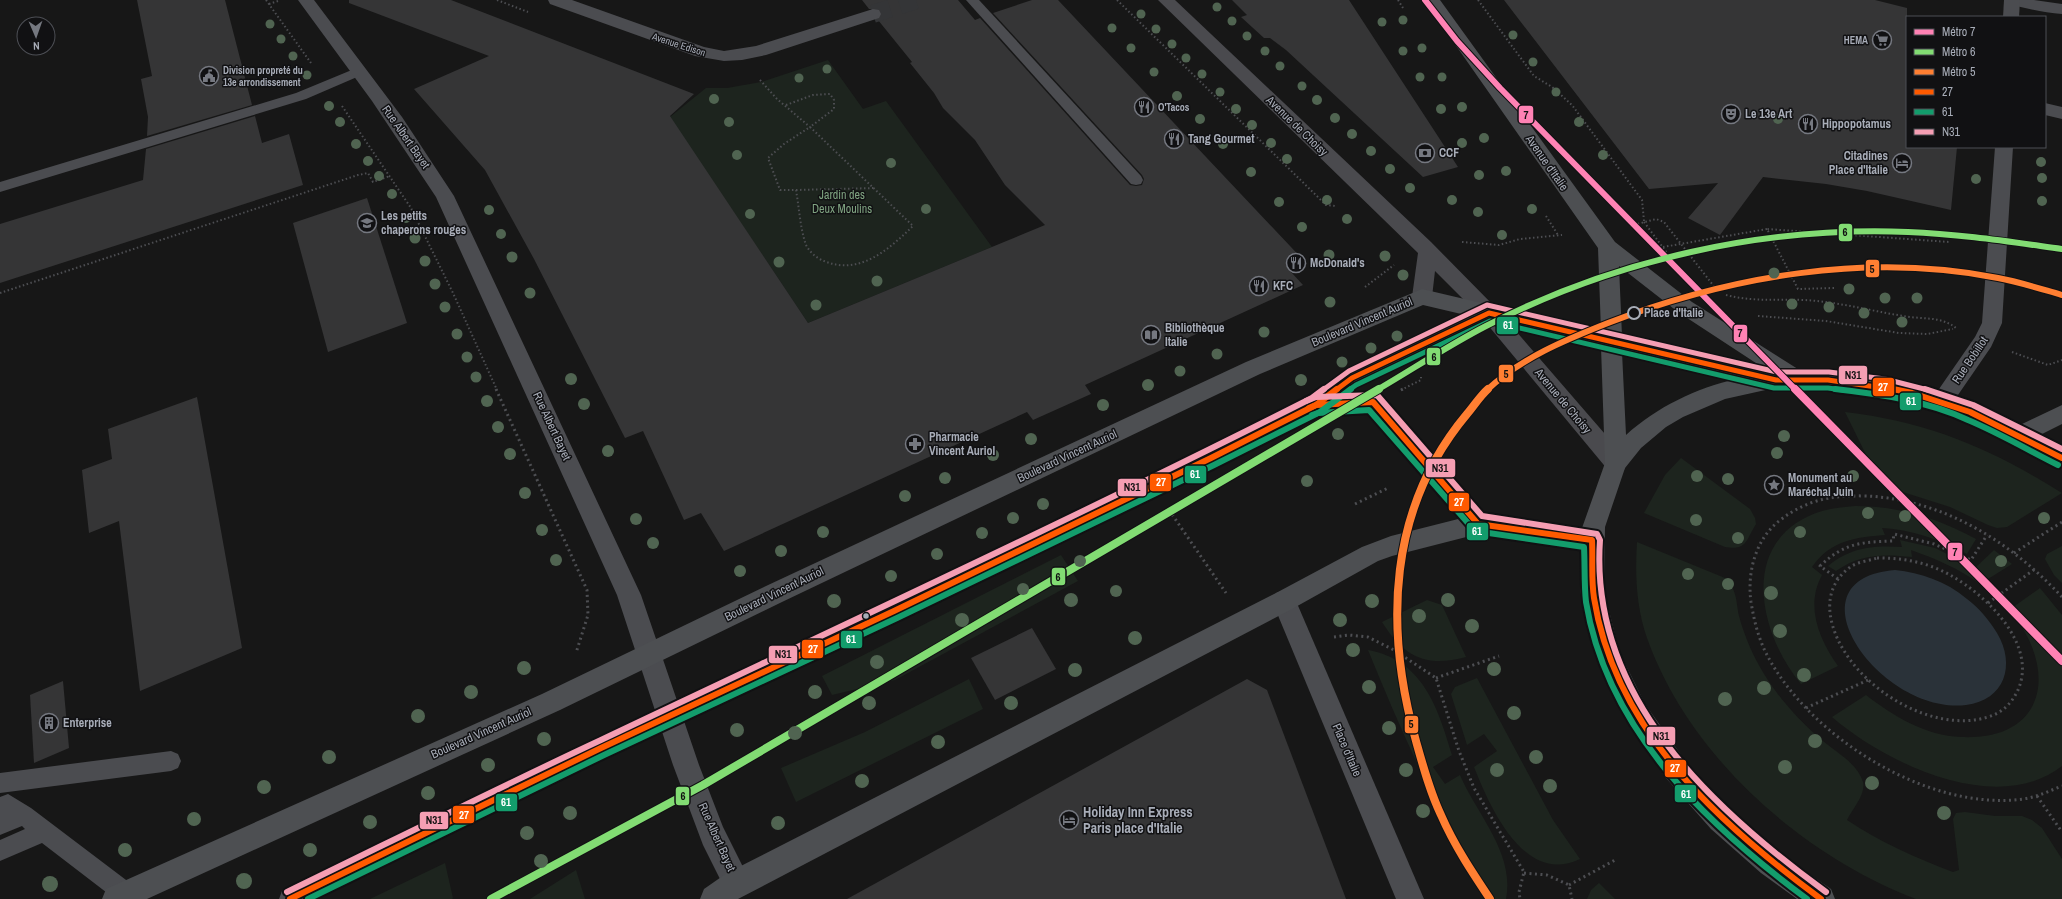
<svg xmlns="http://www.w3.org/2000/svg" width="2062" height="899" font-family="'Archivo Narrow',sans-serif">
	<rect width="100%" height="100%" fill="#171717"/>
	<!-- green -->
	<g fill="#1d241e">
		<path d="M828 60 863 109 886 101 992 247 808 323 670 117 706 88H727L761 82Z"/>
		<path d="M1845 412C1929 422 1990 448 2062 493L2007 527 1997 528 1988 525 1950 507 1884 486 1879 481Z"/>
		<path d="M1681 458 1750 509 1755 518 1756 524C1746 540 1747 551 1725 547L1644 513 1665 475Z"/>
		<path d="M1855 506C1899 506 1937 518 1976 539L1967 554C1939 539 1913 530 1882 528L1885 535C1855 537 1830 541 1812 567L1822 575C1805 606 1819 639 1838 666L1801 684C1757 631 1738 537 1822 511 1833 508 1844 507 1855 506Z"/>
		<path d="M1900 540 1935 548 1975 568 1994 550 2012 564 1980 584C1958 568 1936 559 1911 550L1912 557C1884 554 1860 554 1836 571L1828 566C1851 547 1873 545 1902 547Z"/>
		<path d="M1637 542 1725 578C1737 589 1736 601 1739 616 1741 624 1744 632 1747 640 1754 658 1765 677 1777 693 1790 710 1806 727 1823 741 1837 753 1857 763 1863 782 1866 795 1852 809 1847 820 1880 842 1916 858 1953 872L1959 870 1953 819 1956 813 1965 812 1995 816H2022L2032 820 2042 828 2062 859V899H1916C1801 855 1689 756 1647 638 1636 606 1635 574 1637 542Z"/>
		<path d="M2062 546V583L2054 575 2045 559 2047 554Z"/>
		<path d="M1061 555 1078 581 895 680 832 695 822 676Z"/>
		<path d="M2040 588 2062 615V766C1997 817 1885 763 1832 717L1866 695C1893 716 1926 736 1961 737 2049 741 2058 666 2009 610Z"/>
		<path d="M1427 600 1442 605 1466 657C1426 668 1404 657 1382 622Z"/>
		<path d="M1368 650C1423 660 1438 708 1452 755L1433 767 1445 784 1460 775C1477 815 1515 853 1506 899H1489C1441 820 1403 736 1368 650Z"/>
		<path d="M1477 678 1553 820 1580 859C1524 886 1490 807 1474 767L1497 751 1484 734 1467 745 1451 694 1455 687Z"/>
		<path d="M969 679 983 709 796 802 781 768 865 732Z"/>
		<path d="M445 863 453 898 452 899H370Z"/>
		<path d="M576 870 585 899H530Z"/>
		<path d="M1599 883 1615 899H1587L1591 890Z"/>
	</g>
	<!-- water -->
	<path fill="#2a3239" d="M1895 570C1921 573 1946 581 1967 599 1979 608 1989 620 1997 633 2016 665 2005 700 1966 705 1880 715 1784 579 1895 570Z"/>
	<!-- building -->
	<g fill="#353536">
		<path d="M137 0H225L252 105 147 136 148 117 141 79 152 76Z"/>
		<path d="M349 0H451L694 94 670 116 808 323 1045 225 1005 185 975 140 943 108 934 93 910 63 912 62 878 20 882 15 880 9H869L862 0H958L975 20 980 18 1130 185 1136 186 1142 185 1144 179 1142 175 993 13 1032 0H1058L1307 264 1291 272 1303 285 1085 385 1091 394 1033 420 1027 412 724 551 701 513 684 520 643 431 625 438 534 259 485 170 414 89 489 56 349 3Z"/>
		<path d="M1232 0H1349L1458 167 1423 177 1286 50 1270 38H1264L1241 17 1247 15Z"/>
		<path d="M1504 0H1875L1907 8V147H1957L1951 210 1867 191 1826 184 1763 177 1720 235 1688 218 1718 183 1649 189Z"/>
		<path d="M255 116 262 143 289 134 303 185 0 283V224L143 180 146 149Z"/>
		<path d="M367 198 407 323 328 352 293 223Z"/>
		<path d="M197 397 242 648 140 691 119 521 89 533 82 470 112 459 108 429Z"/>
		<path d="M1032 628 1056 669 995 700 971 658Z"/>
		<path d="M1247 679 1267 690 1346 899H847Z"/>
		<path d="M63 681 69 748 34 763 30 695Z"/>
	</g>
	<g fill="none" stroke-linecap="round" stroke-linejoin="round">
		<!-- minor-tunnel -->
		<path stroke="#343537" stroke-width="18" stroke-dasharray="18 10" stroke-linecap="butt" d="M873 14 916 0"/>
		<!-- path-far1 -->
		<g stroke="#4d4e52" stroke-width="2" stroke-dasharray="1.5 2.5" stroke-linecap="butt">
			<path d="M266 0 311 63"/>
			<path d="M497 0 528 12"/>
			<path d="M1117 0 1326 205 1336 206"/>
			<path d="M1398 0 1403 8"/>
			<path d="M1478 0 1534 76 1552 87 1572 105 1642 200 1644 221"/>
			<path d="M269 4 278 1"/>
			<path d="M760 80 777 99 810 127"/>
			<path d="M786 105 813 95 830 94 834 100V109L810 127"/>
			<path d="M342 106 411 208 453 293 497 390"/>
			<path d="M810 127 913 226C889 249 860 276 824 261 816 258 807 250 805 242 800 226 799 207 796 190H780L768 158 784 144Z"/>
			<path d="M796 190 875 188"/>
			<path d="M1546 216 1558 235"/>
			<path d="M1644 222 1667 253"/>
			<path d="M1630 226 1656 219 1664 222 1716 289"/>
			<path d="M1462 242 1499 245 1520 239 1562 235"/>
			<path d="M1663 247 1767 229"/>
			<path d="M1365 287 1394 265"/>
			<path d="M1834 288 1798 289 1767 229 1949 242"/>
			<path d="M0 293 358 175 368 173 373 182 390 176"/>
			<path d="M1726 295C1753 302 1777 299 1805 300 1840 302 1875 312 1910 317 1926 319 1942 317 1956 328"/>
			<path d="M1758 316 1826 321 1899 333 1927 334 1953 329"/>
			<path d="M2012 352 2048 365 2062 360"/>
			<path d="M1401 390 1421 380V377"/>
		</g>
		<!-- path -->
		<g stroke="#4d4e52" stroke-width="3" stroke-dasharray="2 3.5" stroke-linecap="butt">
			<path d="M496 389 587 590 588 615 576 653"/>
			<path d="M1401 390 1403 389"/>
			<path d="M1355 504 1388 488"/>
			<path d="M1169 510 1226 593"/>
			<path d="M2014 553 2062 522"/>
			<path d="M1877 558C1903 558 1927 562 1950 575 1986 595 2038 644 2018 690 2012 703 2002 713 1988 717 1927 736 1843 679 1831 619 1827 599 1832 581 1849 568 1856 562 1868 561 1877 558Z"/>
			<path d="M1838 579 1820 566C1844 543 1861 542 1893 541L1894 534 1934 544 1971 560 1987 535"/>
			<path d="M2062 597C2011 542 1944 500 1867 496 1833 495 1807 499 1779 521 1755 540 1747 573 1751 602 1754 620 1758 637 1766 653 1808 736 1928 812 2023 799 2037 797 2049 791 2062 786"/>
			<path d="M1988 603 2035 569"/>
			<path d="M1334 637 1349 635 1368 637 1394 650 1436 678 1459 751 1474 788 1524 872 1519 892 1520 899"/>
			<path d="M1436 678 1499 656"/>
			<path d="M1806 708 1868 680"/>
			<path d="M2037 796 2062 832"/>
			<path d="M1524 873 1547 875 1569 885 1572 899"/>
			<path d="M1569 885 1617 859"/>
		</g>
		<!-- service -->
		<g fill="#4b4c50" fill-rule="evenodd">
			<path d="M966 0H979L1141 176 1143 180 1141 184 1136 185 1131 184Z"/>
			<path d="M359 67 364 68 366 71 364 74 306 99 0 192V182L296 93Z"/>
			<path d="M1489 307 1495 309 1497 313 1495 317 1358 383 1338 397 1373 395 1379 397 1484 519 1487 524 1484 529 1478 532 1472 529 1369 409 1318 412 1217 463 901 617 608 755 313 899H279L282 891 594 741 887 605 1205 453 1310 400 1346 373Z"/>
			<path d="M171 751 178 754 181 761 178 768 171 771 0 793V773Z"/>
			<path d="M8 794 31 808 134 886 137 894 135 899H115L42 843 0 861V840L25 829 22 826 0 835V797Z"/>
		</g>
		<!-- pedestrian -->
		<path fill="#4b4c50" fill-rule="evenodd" d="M2005 0H2034L2062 4V14C2043 13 2026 8 2007 4Z"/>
		<!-- minor -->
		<g fill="#4b4c50" fill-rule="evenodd">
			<path d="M298 0H314L402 117 454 196 641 595 699 765 723 827 751 883 747 893 737 897 727 893 703 845 673 765 617 595 436 197 372 101Z"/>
			<path d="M548 0H572L704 47 724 51 756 46 873 9 879 10 881 14 879 18 766 55 742 60 724 61 695 56 550 4Z"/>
			<path d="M2045 103 2062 107V119L2045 115Z"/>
			<path d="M1284 590 1292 593 1296 601 1424 899H1396L1272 601 1276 593Z"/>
		</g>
		<!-- tertiary -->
		<g fill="#4b4c50" fill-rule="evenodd">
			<path d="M2004 0H2020L2019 17H2003Z"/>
			<path d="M1995 147H2013L2002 323 1991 347 1949 408 1941 411 1933 408 1930 402 1975 337 1982 323Z"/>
		</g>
		<!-- secondary -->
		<path fill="#4a4a4e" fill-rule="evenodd" d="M1158 0H1175L1431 242 1496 308 1624 456 1627 463 1624 470 1616 472 1608 470 1482 318 1435 271 1432 297 1429 302 1422 305 1415 302 1412 297 1418 253Z"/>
		<!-- primary -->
		<path fill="#4d4f52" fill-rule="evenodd" d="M1424 0H1440L1615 242 1692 302 1801 371C1877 369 1951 395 2020 425L2062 405V424L2040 435 2062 447V467L2011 441 1965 420 1922 405 1872 393 1821 387 1770 389 1725 399 1683 417 1666 427 1641 448 1625 468 1605 527 1604 590 1619 651 1645 704 1684 759 1730 810 1780 854 1831 889 1835 899H1797L1761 873 1711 829 1666 778 1627 721 1595 653 1580 590 1581 549 1478 534 1392 556 1378 561 1292 609 738 899H700L704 889 727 873 1276 593 1362 547 1391 536 1478 514 1582 528 1605 463 1601 347 1423 305 1260 374 782 602 560 710 147 899H102L106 889 542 694 766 586 1246 362 1415 292 1422 289 1601 331 1598 248ZM1619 266 1678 312 1765 369 1622 336ZM1622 352 1737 379C1696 388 1657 407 1626 435Z"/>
		<!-- bus-1-far1 casing -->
		<g stroke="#111113" stroke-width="8">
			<path id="bus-1-far1" d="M1336 390 1352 378 1489 313 1776 380H1828L1897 390"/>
		</g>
		<!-- bus-1 casing -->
		<g stroke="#111113" stroke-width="10">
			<g id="bus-1">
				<path d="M1893 389 1912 393 1970 412 2062 458"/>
				<path d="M1309 408 1316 405 1373 402 1478 524 1592 540C1593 559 1591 579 1594 598 1615 730 1718 823 1821 899"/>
				<path d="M290 899 601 748 894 611 1211 458 1316 405 1337 389"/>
			</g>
		</g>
		<!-- bus-2-far1 casing -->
		<g stroke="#111113" stroke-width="8">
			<path id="bus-2-far1" d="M1349 390 1356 385 1490 321 1774 388H1828L1843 390"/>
		</g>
		<!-- bus-2 casing -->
		<g stroke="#111113" stroke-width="10">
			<g id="bus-2">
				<path d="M1835 389C1879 394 1928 401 1968 420 1999 433 2028 450 2058 465"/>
				<path d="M1312 415 1318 413 1369 410 1475 531 1584 547C1585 565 1584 584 1586 602 1607 730 1707 825 1807 899"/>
				<path d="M308 899 604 755 897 618 1214 465 1320 412 1351 389"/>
			</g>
		</g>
		<!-- bus-3-far1 casing -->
		<g stroke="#111113" stroke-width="8">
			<path id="bus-3-far1" d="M1323 390 1349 371 1487 305 1777 372H1829L1885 379 1928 390"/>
		</g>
		<!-- bus-3 casing -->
		<g stroke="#111113" stroke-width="10">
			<g id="bus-3">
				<path d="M1925 389 1973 405 2062 449"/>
				<path d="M1306 401 1316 397 1377 395 1482 516 1597 534 1600 540C1589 696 1711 808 1826 892"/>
				<path d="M287 892C392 841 496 789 601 740 839 627 1077 517 1312 398L1324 389"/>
			</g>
		</g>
		<!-- bus-1-far1 -->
		<use href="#bus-1-far1" stroke="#ff5a00" stroke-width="5"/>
		<!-- bus-1 -->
		<use href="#bus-1" stroke="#ff5a00" stroke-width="6"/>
		<!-- bus-2-far1 -->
		<use href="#bus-2-far1" stroke="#139d6c" stroke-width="5"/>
		<!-- bus-2 -->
		<use href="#bus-2" stroke="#139d6c" stroke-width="6"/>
		<!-- bus-3-far1 -->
		<use href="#bus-3-far1" stroke="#f59eb3" stroke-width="5"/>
		<!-- bus-3 -->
		<use href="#bus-3" stroke="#f59eb3" stroke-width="6"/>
		<!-- metro-1-far1 casing -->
		<g stroke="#111113" stroke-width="8">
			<path id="metro-1-far1" d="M1425 0 1457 41 1500 88 1796 390"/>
		</g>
		<!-- metro-1 casing -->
		<g stroke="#111113" stroke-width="10">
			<path id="metro-1" d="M1795 389 2062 661"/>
		</g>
		<!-- metro-2-far1 casing -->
		<g stroke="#111113" stroke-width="8">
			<path id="metro-2-far1" d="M1377 390C1413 369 1449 345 1486 326 1614 260 1764 226 1908 232 1960 234 2011 242 2062 249"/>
		</g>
		<!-- metro-2 casing -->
		<g stroke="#111113" stroke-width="10">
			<path id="metro-2" d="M491 899 703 785 1379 389"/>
		</g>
		<!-- metro-3-far1 casing -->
		<g stroke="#111113" stroke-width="8">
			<path id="metro-3-far1" d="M1487 390C1521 358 1565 340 1608 323 1730 276 1868 252 1998 278 2020 282 2041 289 2062 295"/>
		</g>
		<!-- metro-3 casing -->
		<g stroke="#111113" stroke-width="10">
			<path id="metro-3" d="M1488 389C1480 396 1474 406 1467 414 1388 508 1384 627 1416 741 1423 766 1430 792 1441 815 1454 845 1472 872 1490 899"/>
		</g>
		<!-- metro-1-far1 -->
		<use href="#metro-1-far1" stroke="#ff82b4" stroke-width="6"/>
		<!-- metro-1 -->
		<use href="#metro-1" stroke="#ff82b4" stroke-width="8"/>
		<!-- metro-2-far1 -->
		<use href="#metro-2-far1" stroke="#82dc73" stroke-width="6"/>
		<!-- metro-2 -->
		<use href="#metro-2" stroke="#82dc73" stroke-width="8"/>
		<!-- metro-3-far1 -->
		<use href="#metro-3-far1" stroke="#ff7f32" stroke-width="6"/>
		<!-- metro-3 -->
		<use href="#metro-3" stroke="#ff7f32" stroke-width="8"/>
	</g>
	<!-- trees -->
	<g fill="#506451">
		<circle cx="1217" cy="7" r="4.5"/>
		<circle cx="1141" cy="14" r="4.5"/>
		<circle cx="1403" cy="20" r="4.5"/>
		<circle cx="1232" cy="21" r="4.5"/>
		<circle cx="1382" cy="22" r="4.5"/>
		<circle cx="270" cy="24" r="4.5"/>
		<circle cx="1112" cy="28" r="4.5"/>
		<circle cx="1156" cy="29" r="4.5"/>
		<circle cx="1513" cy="35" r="4.5"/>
		<circle cx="1247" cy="36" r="4.5"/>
		<circle cx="281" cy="39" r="4.5"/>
		<circle cx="1172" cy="44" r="4.5"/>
		<circle cx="1131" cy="48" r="4.5"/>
		<circle cx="1422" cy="48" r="4.5"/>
		<circle cx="1265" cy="51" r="4.5"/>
		<circle cx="1403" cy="51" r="4.5"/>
		<circle cx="293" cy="56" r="4.5"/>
		<circle cx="1186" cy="58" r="4.5"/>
		<circle cx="1533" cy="62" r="4.5"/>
		<circle cx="1280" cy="66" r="4.5"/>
		<circle cx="827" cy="69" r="4.5"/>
		<circle cx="1154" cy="72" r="4.5"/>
		<circle cx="1202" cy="74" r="4.5"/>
		<circle cx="307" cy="75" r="4.5"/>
		<circle cx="1420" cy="77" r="4.5"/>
		<circle cx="1442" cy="77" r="4.5"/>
		<circle cx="799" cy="78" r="4.5"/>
		<circle cx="1302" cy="86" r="4.5"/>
		<circle cx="1220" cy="92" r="4.5"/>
		<circle cx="1556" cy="92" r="4.5"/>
		<circle cx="1177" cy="96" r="5"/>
		<circle cx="714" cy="99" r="5"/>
		<circle cx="1317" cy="100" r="5"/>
		<circle cx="329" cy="106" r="5"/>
		<circle cx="1462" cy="107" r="5"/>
		<circle cx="1236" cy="109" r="5"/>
		<circle cx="1441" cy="109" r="5"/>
		<circle cx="1335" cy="118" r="5"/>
		<circle cx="1200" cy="119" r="5"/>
		<circle cx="1778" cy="119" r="5"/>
		<circle cx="340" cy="122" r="5"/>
		<circle cx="729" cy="122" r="5"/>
		<circle cx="1579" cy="122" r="5"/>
		<circle cx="1252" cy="125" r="5"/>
		<circle cx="1352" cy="134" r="5"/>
		<circle cx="1484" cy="138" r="5"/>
		<circle cx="1271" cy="143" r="5"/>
		<circle cx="1462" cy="143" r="5"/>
		<circle cx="356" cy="144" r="5"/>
		<circle cx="1223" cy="144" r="5"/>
		<circle cx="1371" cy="151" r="5"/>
		<circle cx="737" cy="155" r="5"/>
		<circle cx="1603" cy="155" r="5"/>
		<circle cx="1287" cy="159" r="5"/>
		<circle cx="368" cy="161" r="5"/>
		<circle cx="2041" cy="162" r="5"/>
		<circle cx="891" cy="163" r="5"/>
		<circle cx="1390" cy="169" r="5"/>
		<circle cx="1506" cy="171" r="5"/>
		<circle cx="1251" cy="172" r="5"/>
		<circle cx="1479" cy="175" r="5"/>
		<circle cx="379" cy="176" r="5"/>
		<circle cx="2042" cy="178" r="5"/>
		<circle cx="1976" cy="179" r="5"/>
		<circle cx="1410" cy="188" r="5"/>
		<circle cx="392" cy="194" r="5"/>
		<circle cx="1327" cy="200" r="5"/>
		<circle cx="1452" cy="200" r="5"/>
		<circle cx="2042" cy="201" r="5"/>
		<circle cx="1279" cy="202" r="5"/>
		<circle cx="926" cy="209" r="5"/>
		<circle cx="1532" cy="209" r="5"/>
		<circle cx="489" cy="210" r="5"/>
		<circle cx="1478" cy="212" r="5"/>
		<circle cx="750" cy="214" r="5"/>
		<circle cx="406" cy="218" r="5"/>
		<circle cx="1347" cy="219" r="5"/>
		<circle cx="1302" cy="227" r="5"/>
		<circle cx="501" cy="234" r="5"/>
		<circle cx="1502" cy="235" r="5"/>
		<circle cx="415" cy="238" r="5.5"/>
		<circle cx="1329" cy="255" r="5.5"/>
		<circle cx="1385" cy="256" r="5.5"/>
		<circle cx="512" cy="257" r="5.5"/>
		<circle cx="425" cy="261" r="5.5"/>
		<circle cx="779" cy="262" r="5.5"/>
		<circle cx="1774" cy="273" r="5.5"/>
		<circle cx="1403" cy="275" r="5.5"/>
		<circle cx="877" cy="281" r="5.5"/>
		<circle cx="435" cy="284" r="5.5"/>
		<circle cx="1849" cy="289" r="5.5"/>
		<circle cx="530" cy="293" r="5.5"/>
		<circle cx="1885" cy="298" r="5.5"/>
		<circle cx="1917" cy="298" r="5.5"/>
		<circle cx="1330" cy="302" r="5.5"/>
		<circle cx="1792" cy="304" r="5.5"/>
		<circle cx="816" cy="305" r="5.5"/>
		<circle cx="445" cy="307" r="5.5"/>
		<circle cx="1829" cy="307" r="5.5"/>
		<circle cx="1864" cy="313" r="5.5"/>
		<circle cx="1902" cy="322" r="5.5"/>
		<circle cx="1264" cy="332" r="5.5"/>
		<circle cx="457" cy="334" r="5.5"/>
		<circle cx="1397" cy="336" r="5.5"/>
		<circle cx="1371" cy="348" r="5.5"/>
		<circle cx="1217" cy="354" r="5.5"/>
		<circle cx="467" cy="357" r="5.5"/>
		<circle cx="1342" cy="362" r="5.5"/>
		<circle cx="1180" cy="371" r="5.5"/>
		<circle cx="476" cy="377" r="5.5"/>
		<circle cx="571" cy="379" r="6"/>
		<circle cx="1301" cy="380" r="6"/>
		<circle cx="1148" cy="385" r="6"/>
		<circle cx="487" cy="401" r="6"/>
		<circle cx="584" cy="404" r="6"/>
		<circle cx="1103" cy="405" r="6"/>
		<circle cx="498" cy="427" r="6"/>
		<circle cx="1338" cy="434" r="6"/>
		<circle cx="1784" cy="436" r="6"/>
		<circle cx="1031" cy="439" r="6"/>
		<circle cx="608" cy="451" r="6"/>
		<circle cx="1777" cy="453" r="6"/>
		<circle cx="510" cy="454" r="6"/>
		<circle cx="993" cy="455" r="6"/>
		<circle cx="1697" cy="476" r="6"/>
		<circle cx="1853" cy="476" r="6"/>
		<circle cx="945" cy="478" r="6"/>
		<circle cx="1728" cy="479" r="6"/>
		<circle cx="1307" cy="481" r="6"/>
		<circle cx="525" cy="493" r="6"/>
		<circle cx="905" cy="496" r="6"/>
		<circle cx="1043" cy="504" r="6"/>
		<circle cx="1868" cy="513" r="6"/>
		<circle cx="1905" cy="516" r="6"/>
		<circle cx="1013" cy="518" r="6"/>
		<circle cx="2044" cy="518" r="6"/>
		<circle cx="636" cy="519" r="6"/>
		<circle cx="1696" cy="520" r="6"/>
		<circle cx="542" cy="530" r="6"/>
		<circle cx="823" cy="532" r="6"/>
		<circle cx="1800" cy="532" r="6"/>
		<circle cx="982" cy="533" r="6"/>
		<circle cx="1738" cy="538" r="6"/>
		<circle cx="653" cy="543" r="6"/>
		<circle cx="781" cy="551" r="6"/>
		<circle cx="937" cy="554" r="6"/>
		<circle cx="556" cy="560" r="6"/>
		<circle cx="1080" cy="561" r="6"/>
		<circle cx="2001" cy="561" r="6"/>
		<circle cx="740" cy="571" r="6"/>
		<circle cx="1688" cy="574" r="6"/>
		<circle cx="891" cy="576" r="6"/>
		<circle cx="1728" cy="584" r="6"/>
		<circle cx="1023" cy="589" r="6"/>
		<circle cx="1116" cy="591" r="6"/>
		<circle cx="1771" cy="593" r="7"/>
		<circle cx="1071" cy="600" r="7"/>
		<circle cx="1448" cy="600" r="7"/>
		<circle cx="834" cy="601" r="7"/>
		<circle cx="1372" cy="601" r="7"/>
		<circle cx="1419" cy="616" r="7"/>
		<circle cx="962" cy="620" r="7"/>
		<circle cx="1340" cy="620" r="7"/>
		<circle cx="1472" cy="626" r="7"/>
		<circle cx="1780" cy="631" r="7"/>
		<circle cx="1135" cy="638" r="7"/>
		<circle cx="1353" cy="650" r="7"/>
		<circle cx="877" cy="662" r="7"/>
		<circle cx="524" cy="668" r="7"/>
		<circle cx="1494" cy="669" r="7"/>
		<circle cx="1075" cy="670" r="7"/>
		<circle cx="1804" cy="675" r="7"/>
		<circle cx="1369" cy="687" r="7"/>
		<circle cx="1764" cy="688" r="7"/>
		<circle cx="471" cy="692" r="7"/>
		<circle cx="815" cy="692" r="7"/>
		<circle cx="1725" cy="699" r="7"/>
		<circle cx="869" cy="703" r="7"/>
		<circle cx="1011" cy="703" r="7"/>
		<circle cx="1514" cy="713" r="7"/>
		<circle cx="418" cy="716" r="7"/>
		<circle cx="1389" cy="728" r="7"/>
		<circle cx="737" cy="730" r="7"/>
		<circle cx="795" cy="733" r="7"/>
		<circle cx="544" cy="739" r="7"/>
		<circle cx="1815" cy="741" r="7"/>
		<circle cx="938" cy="742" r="7"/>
		<circle cx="329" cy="757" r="7"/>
		<circle cx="1536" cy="757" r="7"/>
		<circle cx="488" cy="765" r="7"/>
		<circle cx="1785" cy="767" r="7"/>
		<circle cx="1406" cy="770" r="7"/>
		<circle cx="1497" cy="770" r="7"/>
		<circle cx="862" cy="781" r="7"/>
		<circle cx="1872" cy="783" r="7"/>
		<circle cx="1550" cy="786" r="7"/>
		<circle cx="264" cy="787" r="7"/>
		<circle cx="428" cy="793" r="7"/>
		<circle cx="1423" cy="811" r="7"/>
		<circle cx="570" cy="813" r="7"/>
		<circle cx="1944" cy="813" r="7"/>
		<circle cx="194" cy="819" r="7"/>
		<circle cx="370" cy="822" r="7"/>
		<circle cx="778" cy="823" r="7"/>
		<circle cx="527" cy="833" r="7"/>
		<circle cx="125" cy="850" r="7"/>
		<circle cx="310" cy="850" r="7"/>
		<circle cx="541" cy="861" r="7"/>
		<circle cx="244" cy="881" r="8"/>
		<circle cx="50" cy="884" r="8"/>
	</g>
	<!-- icons -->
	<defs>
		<g id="supermarket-ring" transform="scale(1)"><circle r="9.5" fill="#111113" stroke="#757880" stroke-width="1.5"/><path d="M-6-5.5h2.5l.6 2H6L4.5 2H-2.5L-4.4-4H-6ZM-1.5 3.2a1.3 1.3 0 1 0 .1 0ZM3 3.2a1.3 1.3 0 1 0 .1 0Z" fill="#757880"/></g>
		<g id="civic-ring" transform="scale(1)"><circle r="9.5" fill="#111113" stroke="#757880" stroke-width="1.5"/><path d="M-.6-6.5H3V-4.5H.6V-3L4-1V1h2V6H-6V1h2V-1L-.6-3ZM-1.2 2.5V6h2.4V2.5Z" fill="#757880"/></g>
		<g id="restaurant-ring" transform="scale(1)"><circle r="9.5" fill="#111113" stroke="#757880" stroke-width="1.5"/><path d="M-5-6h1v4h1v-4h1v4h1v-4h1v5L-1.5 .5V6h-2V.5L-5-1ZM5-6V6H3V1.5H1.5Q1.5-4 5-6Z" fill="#757880"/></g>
		<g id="theatre-ring" transform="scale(1)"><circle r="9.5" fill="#111113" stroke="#757880" stroke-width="1.5"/><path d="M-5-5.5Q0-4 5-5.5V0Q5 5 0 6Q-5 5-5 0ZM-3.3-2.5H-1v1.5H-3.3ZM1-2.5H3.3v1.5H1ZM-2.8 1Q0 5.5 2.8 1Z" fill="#757880"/></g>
		<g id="bank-ring" transform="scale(1)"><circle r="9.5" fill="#111113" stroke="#757880" stroke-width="1.5"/><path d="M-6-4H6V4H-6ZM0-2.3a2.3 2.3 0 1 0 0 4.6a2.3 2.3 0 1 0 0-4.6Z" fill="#757880"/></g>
		<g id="hotel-ring" transform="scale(1)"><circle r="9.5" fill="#111113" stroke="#757880" stroke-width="1.5"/><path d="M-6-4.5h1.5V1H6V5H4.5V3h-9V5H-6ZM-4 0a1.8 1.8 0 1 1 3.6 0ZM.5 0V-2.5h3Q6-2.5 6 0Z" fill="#757880"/></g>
		<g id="school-ring" transform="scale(1)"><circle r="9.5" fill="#111113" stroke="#757880" stroke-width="1.5"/><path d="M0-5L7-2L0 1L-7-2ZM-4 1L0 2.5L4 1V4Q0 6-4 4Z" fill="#757880"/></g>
		<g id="library-ring" transform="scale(1)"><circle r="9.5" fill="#111113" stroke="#757880" stroke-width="1.5"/><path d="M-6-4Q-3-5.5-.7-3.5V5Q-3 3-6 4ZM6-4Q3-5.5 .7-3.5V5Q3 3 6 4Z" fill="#757880"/></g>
		<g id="pharmacy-ring" transform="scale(1)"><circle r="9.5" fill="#111113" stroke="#757880" stroke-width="1.5"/><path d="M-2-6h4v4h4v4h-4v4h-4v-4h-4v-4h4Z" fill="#757880"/></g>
		<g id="sight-ring" transform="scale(1)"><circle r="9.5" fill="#111113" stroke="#757880" stroke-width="1.5"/><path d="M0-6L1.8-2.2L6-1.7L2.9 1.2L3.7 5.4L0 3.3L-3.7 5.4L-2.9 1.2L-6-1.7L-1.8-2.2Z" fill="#757880"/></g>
		<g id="building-ring" transform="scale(1)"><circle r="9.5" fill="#111113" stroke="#757880" stroke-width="1.5"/><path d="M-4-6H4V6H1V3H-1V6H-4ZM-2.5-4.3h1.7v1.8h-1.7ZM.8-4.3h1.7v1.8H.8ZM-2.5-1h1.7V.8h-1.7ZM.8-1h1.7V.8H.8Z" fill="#757880"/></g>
	</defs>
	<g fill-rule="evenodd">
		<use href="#supermarket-ring" x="1882" y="40"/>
		<use href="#civic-ring" x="209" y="76"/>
		<use href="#restaurant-ring" x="1144" y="107"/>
		<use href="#theatre-ring" x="1731" y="114"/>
		<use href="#restaurant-ring" x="1808" y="124"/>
		<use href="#restaurant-ring" x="1174" y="139"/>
		<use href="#bank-ring" x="1425" y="153"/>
		<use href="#hotel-ring" x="1902" y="163"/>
		<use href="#school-ring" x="367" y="223"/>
		<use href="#restaurant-ring" x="1296" y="263"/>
		<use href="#restaurant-ring" x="1259" y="286"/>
		<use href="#library-ring" x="1151" y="335"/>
		<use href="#pharmacy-ring" x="915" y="444"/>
		<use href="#sight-ring" x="1774" y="485"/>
		<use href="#building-ring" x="49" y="723"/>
		<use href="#hotel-ring" x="1069" y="820"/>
	</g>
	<!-- markers -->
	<circle fill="#111113" stroke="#a8adb8" stroke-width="2" cx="1634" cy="313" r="6"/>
	<circle fill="#a8adb8" stroke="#111113" stroke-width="1.5" cx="866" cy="616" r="3.5"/>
	<g text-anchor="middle" stroke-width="3" stroke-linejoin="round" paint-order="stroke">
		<!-- far-poi labels -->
		<g font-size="10" font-weight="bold" fill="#a8adb8" stroke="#111113" text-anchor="start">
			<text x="1868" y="44" text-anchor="end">HEMA</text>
			<text x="223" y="74">Division propreté du<tspan x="223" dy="12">13e arrondissement</tspan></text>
			<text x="1158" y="111">O'Tacos</text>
		</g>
		<!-- far-street labels -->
		<g font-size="10" fill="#a8adb8" stroke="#111113">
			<text transform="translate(679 44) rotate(18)" y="4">Avenue Edison</text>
		</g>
		<!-- poi labels -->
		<g font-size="12" font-weight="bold" fill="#a8adb8" stroke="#111113" text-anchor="start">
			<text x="1745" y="118">Le 13e Art</text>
			<text x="1822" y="128">Hippopotamus</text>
			<text x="1188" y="143">Tang Gourmet</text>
			<text x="1439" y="157">CCF</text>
			<text x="1888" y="160" text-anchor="end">Citadines<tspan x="1888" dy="14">Place d'Italie</tspan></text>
			<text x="381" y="220">Les petits<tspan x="381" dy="14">chaperons rouges</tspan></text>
			<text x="1310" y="267">McDonald's</text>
			<text x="1273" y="290">KFC</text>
			<text x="1165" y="332">Bibliothèque<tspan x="1165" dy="14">Italie</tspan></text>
			<text x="929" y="441">Pharmacie<tspan x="929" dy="14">Vincent Auriol</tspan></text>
			<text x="1788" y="482">Monument au<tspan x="1788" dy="14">Maréchal Juin</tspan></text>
			<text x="63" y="727">Enterprise</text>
		</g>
		<!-- street labels -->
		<g font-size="12" fill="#a8adb8" stroke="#111113">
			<text transform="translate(1297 126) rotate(44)" y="4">Avenue de Choisy</text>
			<text transform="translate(406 137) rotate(55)" y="4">Rue Albert Bayet</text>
			<text transform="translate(1547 163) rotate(55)" y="4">Avenue d'Italie</text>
			<text transform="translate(1362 322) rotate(-23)" y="4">Boulevard Vincent Auriol</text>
			<text transform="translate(1970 360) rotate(-56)" y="4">Rue Bobillot</text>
			<text transform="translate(1563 401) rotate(50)" y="4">Avenue de Choisy</text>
			<text transform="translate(552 426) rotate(65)" y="4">Rue Albert Bayet</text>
			<text transform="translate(1067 456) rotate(-25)" y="4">Boulevard Vincent Auriol</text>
			<text transform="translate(774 594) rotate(-26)" y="4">Boulevard Vincent Auriol</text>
			<text transform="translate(481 733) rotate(-24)" y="4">Boulevard Vincent Auriol</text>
			<text transform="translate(1347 750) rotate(67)" y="4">Place d'Italie</text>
			<text transform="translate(717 837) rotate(66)" y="4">Rue Albert Bayet</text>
		</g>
		<!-- park labels -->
		<g font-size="12" fill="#7fa381" stroke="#111113">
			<text x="842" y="199">Jardin des<tspan x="842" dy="14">Deux Moulins</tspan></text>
		</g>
		<!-- stop labels -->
		<g font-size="12" font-weight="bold" fill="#a8adb8" stroke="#111113" text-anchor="start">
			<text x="1644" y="317">Place d'Italie</text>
		</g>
		<!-- near-poi labels -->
		<g font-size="14" font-weight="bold" fill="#a8adb8" stroke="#111113" text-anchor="start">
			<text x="1083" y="817">Holiday Inn Express<tspan x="1083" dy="16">Paris place d'Italie</tspan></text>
		</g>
	</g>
	<g stroke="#111113" stroke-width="1.5">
		<rect x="1518" y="105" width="16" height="19" rx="4" fill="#ff82b4"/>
		<rect x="1838" y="223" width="15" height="19" rx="4" fill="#82dc73"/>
		<rect x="1865" y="259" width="15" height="19" rx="4" fill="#ff7f32"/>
		<rect x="1496" y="316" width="23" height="19" rx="4" fill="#139d6c"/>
		<rect x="1733" y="324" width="15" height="19" rx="4" fill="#ff82b4"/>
		<rect x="1426" y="347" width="15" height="19" rx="4" fill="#82dc73"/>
		<rect x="1498" y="364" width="16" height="19" rx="4" fill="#ff7f32"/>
		<rect x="1838" y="365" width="30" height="20" rx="4" fill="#f59eb3"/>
		<rect x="1872" y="377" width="23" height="20" rx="4" fill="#ff5a00"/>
		<rect x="1899" y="392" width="23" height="19" rx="4" fill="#139d6c"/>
		<rect x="1425" y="458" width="31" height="20" rx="4" fill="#f59eb3"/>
		<rect x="1184" y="465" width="23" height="19" rx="4" fill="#139d6c"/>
		<rect x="1149" y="473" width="23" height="19" rx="4" fill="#ff5a00"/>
		<rect x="1117" y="478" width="30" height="19" rx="4" fill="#f59eb3"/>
		<rect x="1448" y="492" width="22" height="20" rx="4" fill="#ff5a00"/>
		<rect x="1466" y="522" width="23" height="19" rx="4" fill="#139d6c"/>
		<rect x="1947" y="542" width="16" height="19" rx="4" fill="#ff82b4"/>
		<rect x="1051" y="567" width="15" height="19" rx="4" fill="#82dc73"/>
		<rect x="840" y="630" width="23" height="19" rx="4" fill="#139d6c"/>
		<rect x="801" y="639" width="23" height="20" rx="4" fill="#ff5a00"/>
		<rect x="768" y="645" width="30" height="19" rx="4" fill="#f59eb3"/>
		<rect x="1404" y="715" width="15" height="19" rx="4" fill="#ff7f32"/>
		<rect x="1646" y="726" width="30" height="20" rx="4" fill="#f59eb3"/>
		<rect x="1664" y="759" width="23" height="19" rx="4" fill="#ff5a00"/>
		<rect x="1674" y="784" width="23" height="19" rx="4" fill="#139d6c"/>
		<rect x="675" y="786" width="15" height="20" rx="4" fill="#82dc73"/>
		<rect x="495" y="793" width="23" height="19" rx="4" fill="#139d6c"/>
		<rect x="452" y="805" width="23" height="19" rx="4" fill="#ff5a00"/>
		<rect x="419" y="811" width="30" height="19" rx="4" fill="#f59eb3"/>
	</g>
	<g font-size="11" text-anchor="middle" font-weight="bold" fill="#fff">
		<text x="1508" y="329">61</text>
		<text x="1883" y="391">27</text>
		<text x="1911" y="405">61</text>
		<text x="1195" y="478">61</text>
		<text x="1161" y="486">27</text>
		<text x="1459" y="506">27</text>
		<text x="1477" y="535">61</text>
		<text x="851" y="643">61</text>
		<text x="813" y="653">27</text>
		<text x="1675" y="772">27</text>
		<text x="1686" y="798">61</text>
		<text x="506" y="806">61</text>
		<text x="464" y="819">27</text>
	</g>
	<g font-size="11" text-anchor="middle" font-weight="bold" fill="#111">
		<text x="1526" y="119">7</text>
		<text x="1845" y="236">6</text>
		<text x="1872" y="273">5</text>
		<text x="1740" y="337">7</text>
		<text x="1434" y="361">6</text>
		<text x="1506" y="378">5</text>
		<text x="1853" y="379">N31</text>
		<text x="1440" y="472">N31</text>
		<text x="1132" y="491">N31</text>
		<text x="1955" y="556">7</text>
		<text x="1058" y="581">6</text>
		<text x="783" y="658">N31</text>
		<text x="1411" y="728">5</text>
		<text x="1661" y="740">N31</text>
		<text x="683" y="800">6</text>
		<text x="434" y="824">N31</text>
	</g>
	<!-- legend -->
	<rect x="1906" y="16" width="140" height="132" fill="#111113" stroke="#4d4f55"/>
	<rect x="1914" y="29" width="20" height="6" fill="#ff82b4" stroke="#4d4f55"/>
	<text x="1942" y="36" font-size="12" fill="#a8adb8">Métro 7</text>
	<rect x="1914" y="49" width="20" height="6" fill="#82dc73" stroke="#4d4f55"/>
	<text x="1942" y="56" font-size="12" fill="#a8adb8">Métro 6</text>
	<rect x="1914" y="69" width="20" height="6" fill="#ff7f32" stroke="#4d4f55"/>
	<text x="1942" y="76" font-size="12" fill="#a8adb8">Métro 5</text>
	<rect x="1914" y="89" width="20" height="6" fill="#ff5a00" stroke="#4d4f55"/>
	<text x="1942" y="96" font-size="12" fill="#a8adb8">27</text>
	<rect x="1914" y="109" width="20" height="6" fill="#139d6c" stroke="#4d4f55"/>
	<text x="1942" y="116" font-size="12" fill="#a8adb8">61</text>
	<rect x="1914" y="129" width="20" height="6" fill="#f59eb3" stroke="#4d4f55"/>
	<text x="1942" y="136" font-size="12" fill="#a8adb8">N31</text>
	<!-- north arrow -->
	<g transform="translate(36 36) rotate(178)"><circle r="19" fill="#111113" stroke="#4d4f55"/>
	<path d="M0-3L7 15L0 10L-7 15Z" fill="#757880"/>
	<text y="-6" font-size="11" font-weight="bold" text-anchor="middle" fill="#a8adb8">N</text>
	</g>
</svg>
